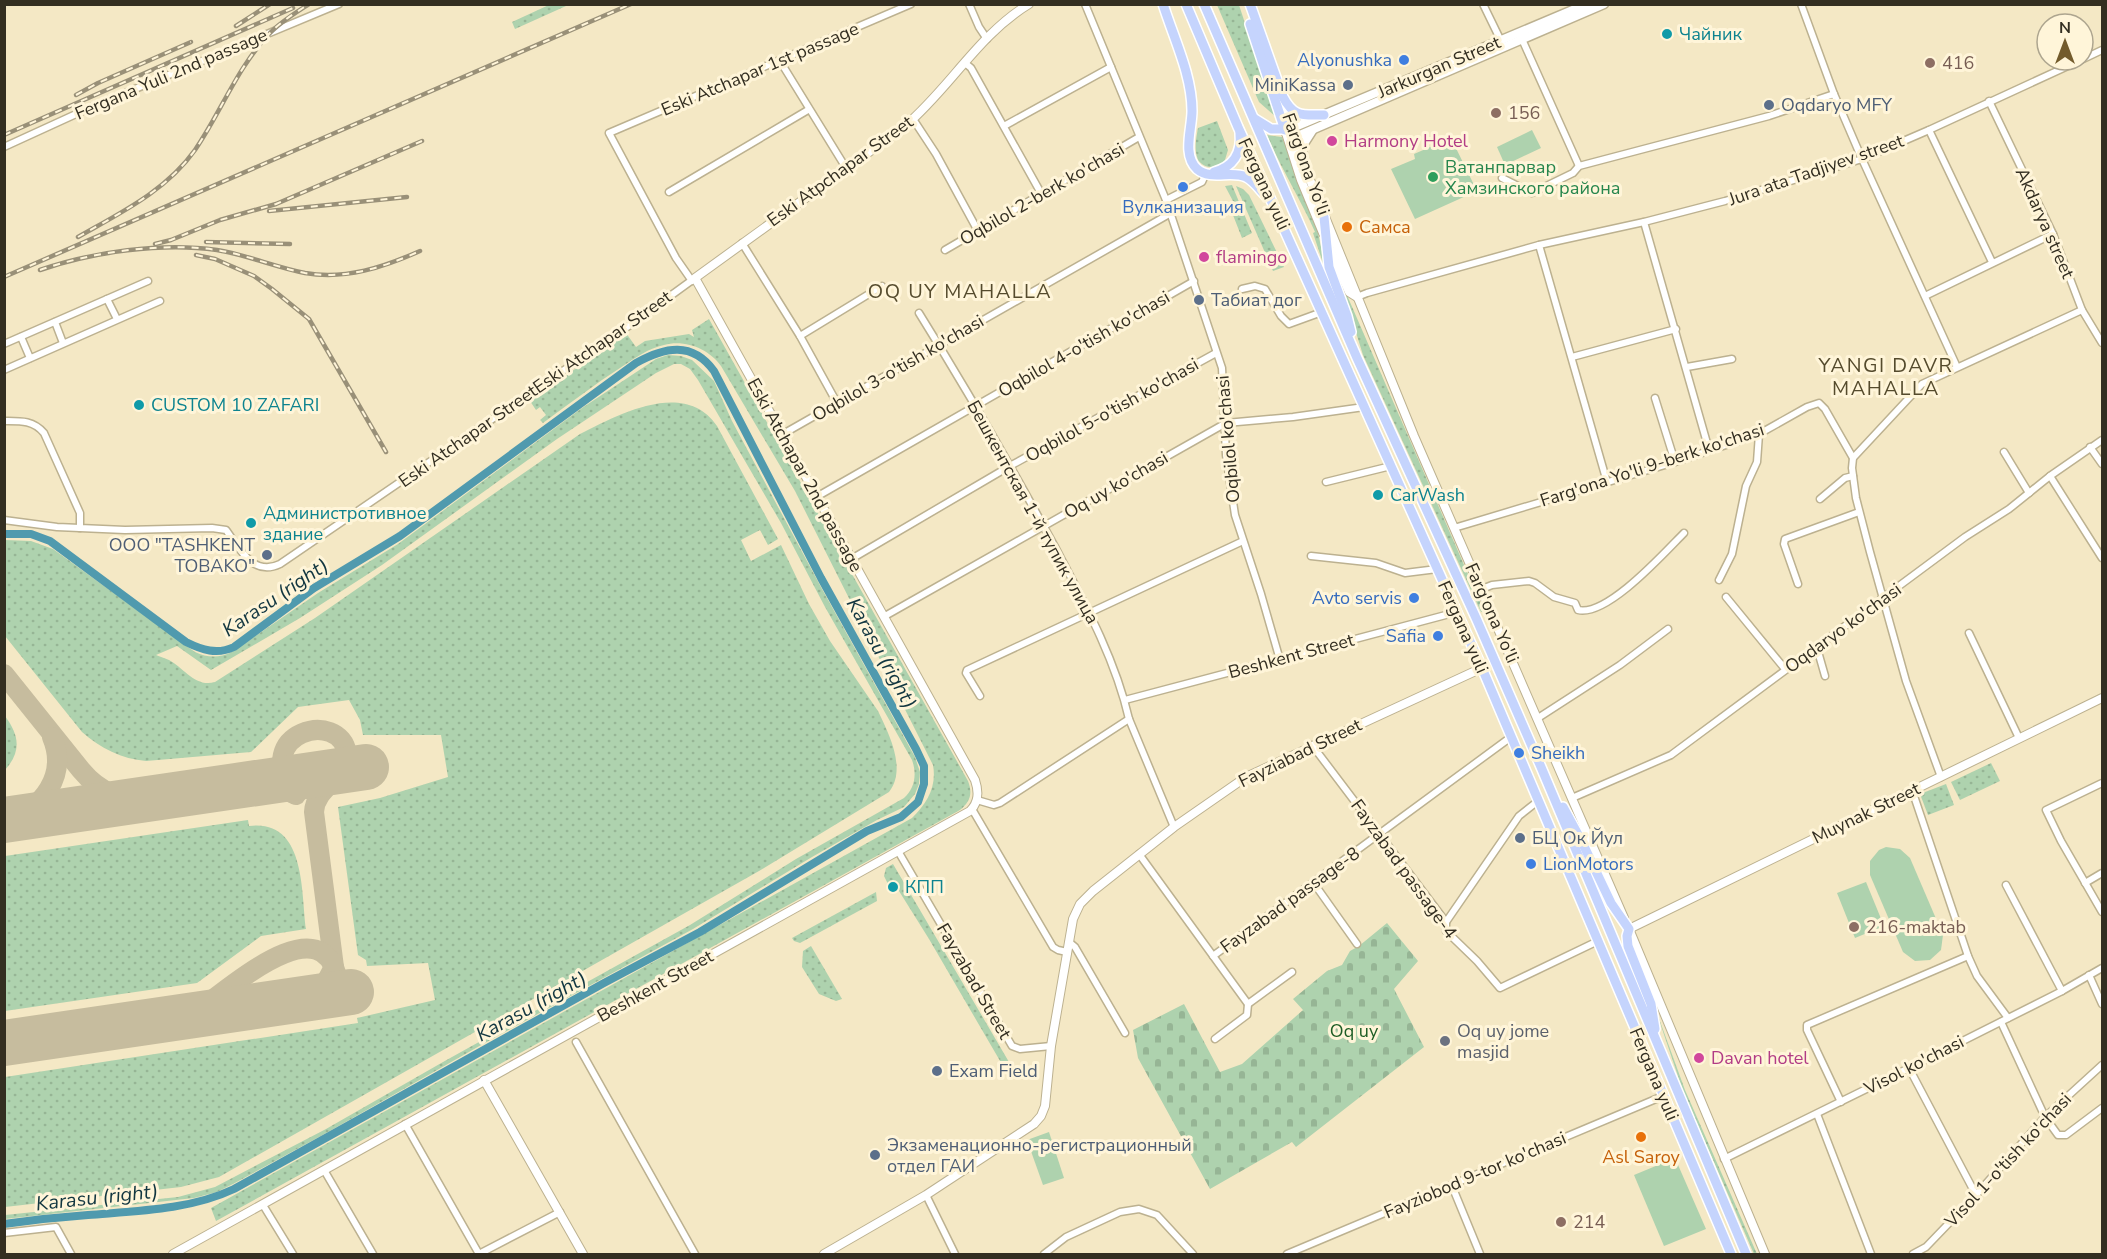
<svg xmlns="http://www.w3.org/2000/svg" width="2107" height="1259" font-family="'Nunito Sans',sans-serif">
	<defs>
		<pattern id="grass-dots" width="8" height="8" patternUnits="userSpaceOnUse" patternTransform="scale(1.5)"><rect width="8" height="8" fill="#aed2ae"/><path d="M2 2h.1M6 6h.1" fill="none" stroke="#96b595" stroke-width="1.8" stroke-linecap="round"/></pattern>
		<pattern id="cemetery-stones" width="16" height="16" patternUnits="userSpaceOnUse" patternTransform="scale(1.5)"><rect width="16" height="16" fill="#aed2ae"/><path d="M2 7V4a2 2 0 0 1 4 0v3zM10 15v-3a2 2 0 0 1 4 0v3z" fill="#96b595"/></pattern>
	</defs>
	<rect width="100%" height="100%" fill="#f4e8c5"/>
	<!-- grass -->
	<g fill="url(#grass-dots)">
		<path d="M551 4 565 5 566 6 515 29 512 22Z"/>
		<path d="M1217 5H1239L1276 117 1259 102Z"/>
		<path d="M1217 121 1228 150 1224 163C1215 169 1205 169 1198 160 1194 149 1196 139 1198 128Z"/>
		<path d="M1267 135 1282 137 1317 228 1327 275 1313 233 1315 232C1301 200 1281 169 1267 135Z"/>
		<path d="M1232 185 1252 233 1242 238 1229 205 1234 203 1225 186Z"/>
		<path d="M1236 186 1243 189 1249 195 1284 267 1273 271Z"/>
		<path d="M1330 256 1484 611 1481 612 1363 355 1349 310 1333 272Z"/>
		<path d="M709 319 968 781C973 794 970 802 960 810L216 1221 211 1208 912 818C927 803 937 787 933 765L795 491 721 366C709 349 685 339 664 345 649 348 635 358 623 366 595 384 569 404 543 423L540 420 546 415 540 407 536 410 530 401 626 333 636 347 645 341 689 334 694 337 692 330Z"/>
		<path d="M668 355 681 356 692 360 714 381 732 421 822 589 915 757 920 772 919 784 915 794 904 807 877 820 812 857 693 929 483 1044 328 1132 233 1184 217 1192 194 1198 5 1219V1215L178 1197 215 1187 326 1129 443 1062 690 925 796 859 904 798C915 788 917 774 912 760L825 607 781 523 698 380 690 369 681 364H674L656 373 557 439 382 565 300 618 211 670 177 646 156 655C160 657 165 658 169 660 184 668 196 688 215 682L315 618 580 434C617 415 685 378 717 426L778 539 768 545 760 530 741 540 751 561 781 545 809 604 830 641 878 711C889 734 907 769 889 792L759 871 219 1177 181 1187 5 1207V1077L358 1023 357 1018 435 1000 428 963 367 966 366 960 358 955 338 807 380 798 448 777 441 735H363L360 720 349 700 298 707 251 752 146 761C122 759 100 748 82 732L5 636V540L31 541 53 549 195 652C208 658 219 658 232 652L318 593 398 544 582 408 656 359Z"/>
		<path d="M5 716C19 735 22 751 5 770Z"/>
		<path d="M1991 763 2000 781 1960 800 1951 782Z"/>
		<path d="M1946 784 1954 805 1928 815 1920 794Z"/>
		<path d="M248 820 249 826C306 819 301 891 306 929L261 936 197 983 5 1011V856Z"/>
		<path d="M893 864 1016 1074 1010 1078 929 939 894 883 889 886 884 876 886 868Z"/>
		<path d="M876 892 877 901 800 943 794 941 792 938Z"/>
		<path d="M811 946 842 999 836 1001 819 994 802 967 803 951Z"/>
		<path d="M1653 1002 1685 1090 1757 1254H1754L1683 1091Z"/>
	</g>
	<!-- cemetery -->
	<path fill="url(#cemetery-stones)" d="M1387 923 1418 961 1394 989 1424 1047 1296 1147 1292 1142 1210 1189 1138 1058 1133 1030 1184 1004 1220 1072 1242 1064 1303 1010 1293 999 1327 971 1342 965 1350 951 1359 946Z"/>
	<!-- pitch -->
	<g fill="#aed2ae">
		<path d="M1532 130 1541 148 1505 165 1497 147Z"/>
		<path d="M1451 138 1477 191 1415 219 1391 169 1415 159 1414 154Z"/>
		<path d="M1886 847 1900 849 1910 858 1943 935 1941 950 1930 960 1915 961 1903 952 1870 875V861L1879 850Z"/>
		<path d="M1866 882 1884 926 1855 938 1837 893Z"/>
		<path d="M1049 1132 1064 1178 1043 1185 1027 1140Z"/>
		<path d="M1675 1158 1706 1229 1664 1246 1634 1175Z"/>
	</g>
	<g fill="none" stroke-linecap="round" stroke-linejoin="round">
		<!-- canal -->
		<path stroke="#509aae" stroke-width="8" d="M4 534H31L50 541 186 642C202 650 217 655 234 647L314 588 400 536 636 363C665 347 692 341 714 371L821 578 916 749 924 766V784L918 802 901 817 867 831 700 932 604 983 234 1189C190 1210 136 1211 88 1215 60 1217 32 1220 4 1224"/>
		<!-- taxiway -->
		<g stroke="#c6bc9e" stroke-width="20">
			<path d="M4 674 81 770C100 793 122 801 152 799"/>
			<path d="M248 785H276L296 795"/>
			<path d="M294 794C250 732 341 708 347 754 350 777 315 786 314 812L334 967 324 986 305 999"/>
			<path d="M7 820C43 809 68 775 52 737"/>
			<path d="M280 1003 305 1009 318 1006"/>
			<path d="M180 1017C186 1015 192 1014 198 1010 224 994 316 907 336 973"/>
		</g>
		<!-- runway -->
		<g stroke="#c6bc9e" stroke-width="46">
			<path d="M4 820 366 767"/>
			<path d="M4 1043 351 992"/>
		</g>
		<!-- minor casing -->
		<g stroke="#bcb190" stroke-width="9">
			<g id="minor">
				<path d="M969 4 979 27 987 39"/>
				<path d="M1085 4 1166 200 1222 368 1226 455 1235 515 1261 594 1280 660"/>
				<path d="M1483 4 1501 41"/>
				<path d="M1801 4 1834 94 1862 159 1957 367"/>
				<path d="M1521 37 1579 166"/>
				<path d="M2083 59 2102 50"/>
				<path d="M780 61 846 168"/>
				<path d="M965 63 971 68 1042 195"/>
				<path d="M1989 101 2053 234 2082 310 2102 343"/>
				<path d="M913 119 936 154 978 231"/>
				<path d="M1004 126 1111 67"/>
				<path d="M1929 130 1992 262"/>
				<path d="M4 147 87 109 339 4"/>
				<path d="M1502 178 1532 193 1573 173 1579 166 1769 116 1834 94"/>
				<path d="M669 192 808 110"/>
				<path d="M1166 200 1202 182 1206 173"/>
				<path d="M1644 222 1709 450"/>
				<path d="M742 243 800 336 837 403"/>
				<path d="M1539 245 1607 482"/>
				<path d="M945 250 1139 137"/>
				<path d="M692 281 676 258 609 133 911 4"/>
				<path d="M1242 289 1255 286 1265 289 1281 316 1289 324 1322 312"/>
				<path d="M1925 296 2053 234"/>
				<path d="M1357 297 1367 293 1539 245 1644 222 1725 201 1862 159 1929 130 2081 60"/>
				<path d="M107 299 117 319"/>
				<path d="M919 313C967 390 1012 468 1055 547 1084 602 1115 658 1129 719L1174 827"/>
				<path d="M55 322 63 343"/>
				<path d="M800 336 882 286"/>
				<path d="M21 337 30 358"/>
				<path d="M4 344 148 281"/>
				<path d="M1572 357 1676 329"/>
				<path d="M1687 367 1732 359"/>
				<path d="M4 370 160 301"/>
				<path d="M1655 398 1675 462"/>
				<path d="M4 421C20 421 33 420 44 433L80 513V528L125 530 212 528 226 530C240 549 253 577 280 564L633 323 695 278"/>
				<path d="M783 434 1171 213"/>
				<path d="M2090 447 2102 464"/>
				<path d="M2004 452 2029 493"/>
				<path d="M2050 476 2102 558"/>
				<path d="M1326 482 1391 466"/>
				<path d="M818 496 1194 281"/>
				<path d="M1820 499 1845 478 1853 476"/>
				<path d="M4 520 57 527 80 528"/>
				<path d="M1454 528 1675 462 1759 434 1807 407 1819 403 1825 409 1853 458"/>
				<path d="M1311 556 1376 563 1405 573 1437 569"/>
				<path d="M853 558 1010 466 1216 353"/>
				<path d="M1719 580 1732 554 1746 486 1757 462 1759 434"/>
				<path d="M1798 584 1784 544 1785 539 1859 512"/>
				<path d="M1482 589 1492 585 1529 581 1535 583 1554 597 1575 603 1578 610C1607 617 1664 553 1684 533"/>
				<path d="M1726 597 1785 669"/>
				<path d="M885 616 1226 423 1293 417 1364 407"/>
				<path d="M1969 633 2019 738"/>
				<path d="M1817 648 1825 676"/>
				<path d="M980 696 966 673 967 670 1243 541"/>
				<path d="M1125 700 1457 612"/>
				<path d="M1538 718 1620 665 1668 629"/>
				<path d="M1312 745 1446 922V931L1477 961 1500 988 1598 941"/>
				<path d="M1941 777 1906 681 1870 552 1856 498 1852 468 1853 458 1922 384 2082 310"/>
				<path d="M2102 783 2046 810 2061 841 2102 912"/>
				<path d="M1912 790 1968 956 1977 976 2008 1018"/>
				<path d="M1572 798 1671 755 1965 537 2009 509 2050 476 2102 440"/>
				<path d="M977 800 994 805 1000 803 1129 719"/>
				<path d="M972 809 1053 947 1058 950 1067 952"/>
				<path d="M898 851 1012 1046 1020 1049 1051 1046"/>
				<path d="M1139 854 1248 1004 1292 972"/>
				<path d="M1313 882 1357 944"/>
				<path d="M2085 883 2102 873"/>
				<path d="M2006 885 2062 991"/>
				<path d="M1446 922 1519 816 1538 801"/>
				<path d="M1069 942 1075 947 1125 1033"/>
				<path d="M1213 956 1511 737"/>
				<path d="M2089 975 2102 1004"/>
				<path d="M2001 1022 2045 1117 2058 1135H2066L2102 1108"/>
				<path d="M1215 1039 1247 1015 1248 1004"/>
				<path d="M576 1042 695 1254"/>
				<path d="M1909 1068 1976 1195"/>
				<path d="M1841 1102 1807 1030V1025L1968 956"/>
				<path d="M1817 1114 1871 1254"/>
				<path d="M405 1124 479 1254"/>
				<path d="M1724 1159 1909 1068 2062 991 2102 968"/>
				<path d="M324 1170 373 1254"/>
				<path d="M1452 1186 1480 1254"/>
				<path d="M926 1195 955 1254"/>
				<path d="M263 1205 293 1254"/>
				<path d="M4 1233 56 1227 71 1254"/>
				<path d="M479 1254 560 1212"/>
				<path d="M1044 1254 1066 1237 1120 1212 1139 1209 1157 1215 1193 1254"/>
				<path d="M1287 1254 1663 1096"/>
				<path d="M1913 1254 1926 1247 1976 1195 2045 1117 2102 1065"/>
			</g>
		</g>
		<!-- tertiary casing -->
		<g stroke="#bcb190" stroke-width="10">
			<g id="tertiary">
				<path d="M1285 130 1301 180 1323 233"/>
				<path d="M1293 138 1414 436 1624 918"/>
				<path d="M1328 244 1349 292 1357 297"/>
				<path d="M1629 929 1765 1254"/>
				<path d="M1629 929 2102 698"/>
				<path d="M484 1080 583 1254"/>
				<path d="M173 1254 970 811C979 802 979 792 975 780L695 278 905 126C949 89 979 34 1029 4"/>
				<path d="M824 1254 926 1195 1034 1124 1041 1116 1045 1106 1051 1046 1073 919 1080 904 1093 891 1174 827 1246 777 1482 668"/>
			</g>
		</g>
		<!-- secondary casing -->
		<g stroke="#bcb190" stroke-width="11">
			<g id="secondary">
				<path d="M1283 98 1291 132"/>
				<path d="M1290 129 1587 4"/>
				<path d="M1293 138 1604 4"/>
				<path d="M1301 157 1303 145 1312 131"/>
			</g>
		</g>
		<!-- primary casing -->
		<g stroke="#fff" stroke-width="12">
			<g id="primary">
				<path d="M1163 4C1174 39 1192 75 1192 111 1192 129 1182 155 1197 169 1211 181 1231 170 1246 177 1254 181 1260 190 1266 196"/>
				<path d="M1186 4 1238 127 1482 668 1731 1254"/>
				<path d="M1204 4 1357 358 1476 618 1541 767 1746 1254"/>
				<path d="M1250 4 1283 97C1294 118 1303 115 1324 115"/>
				<path d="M1250 24 1285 130"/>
				<path d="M1255 119 1271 129H1289"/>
				<path d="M1214 172C1233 167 1242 153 1240 133"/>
				<path d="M1324 217 1329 267 1347 316 1351 332"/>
				<path d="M1563 807 1582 842 1611 903 1629 929 1627 936 1628 946 1651 1004 1655 1029"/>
			</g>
		</g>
		<!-- minor -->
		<use href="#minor" stroke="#fff" stroke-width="6"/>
		<!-- tertiary -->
		<use href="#tertiary" stroke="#fff" stroke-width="8"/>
		<!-- secondary -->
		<use href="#secondary" stroke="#fff" stroke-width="8"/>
		<!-- primary -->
		<use href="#primary" stroke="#c5d4fd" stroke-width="9"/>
		<!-- rail casing -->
		<g stroke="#999078" stroke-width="4.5">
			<g id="rail">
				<path d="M236 26 270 4"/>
				<path d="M76 95 98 83 191 42"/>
				<path d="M4 135 293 8"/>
				<path d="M269 211 407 197"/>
				<path d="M78 237C120 213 166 191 195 150 221 112 237 68 269 34 280 22 295 13 309 4"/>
				<path d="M206 242 290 244"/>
				<path d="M155 244 171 240 220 220 276 204 422 141"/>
				<path d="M196 255 215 259 254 276 272 289 309 319 386 452"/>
				<path d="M40 270C92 252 162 242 217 250 247 255 275 267 305 273 346 280 384 267 420 251"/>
				<path d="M4 277 631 4"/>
			</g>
		</g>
		<!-- rail -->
		<use href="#rail" stroke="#fff5d9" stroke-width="2" stroke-dasharray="7" stroke-linecap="butt"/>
	</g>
	<!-- markers -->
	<g fill="#0f9aa8" stroke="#fff5d9" stroke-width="2">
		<circle cx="1667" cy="34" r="6"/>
		<circle cx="139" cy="405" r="6"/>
		<circle cx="1378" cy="495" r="6"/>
		<circle cx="251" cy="523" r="6"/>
		<circle cx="893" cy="887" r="6"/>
	</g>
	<g fill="#3f7fe0" stroke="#fff5d9" stroke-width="2">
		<circle cx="1404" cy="60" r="6"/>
		<circle cx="1183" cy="187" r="6"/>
		<circle cx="1414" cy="598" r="6"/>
		<circle cx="1438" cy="636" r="6"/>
		<circle cx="1519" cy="753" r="6"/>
		<circle cx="1531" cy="864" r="6"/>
	</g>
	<g fill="#8d6e63" stroke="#fff5d9" stroke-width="2">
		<circle cx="1930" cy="63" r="6"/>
		<circle cx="1496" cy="113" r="6"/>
		<circle cx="1854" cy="927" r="6"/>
		<circle cx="1561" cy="1222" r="6"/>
	</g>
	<g fill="#5c6f8a" stroke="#fff5d9" stroke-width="2">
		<circle cx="1348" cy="85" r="6"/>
		<circle cx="1769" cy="105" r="6"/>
		<circle cx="1199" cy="300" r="6"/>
		<circle cx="267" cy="555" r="6"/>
		<circle cx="1520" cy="838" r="6"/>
		<circle cx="937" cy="1071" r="6"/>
		<circle cx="875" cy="1155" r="6"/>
	</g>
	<g fill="#d1479c" stroke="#fff5d9" stroke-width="2">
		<circle cx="1332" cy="141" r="6"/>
		<circle cx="1204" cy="257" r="6"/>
		<circle cx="1699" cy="1058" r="6"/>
	</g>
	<circle fill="#2e9e5b" stroke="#fff5d9" stroke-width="2" cx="1433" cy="177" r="6"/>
	<g fill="#e8710a" stroke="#fff5d9" stroke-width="2">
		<circle cx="1347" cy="227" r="6"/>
		<circle cx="1641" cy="1137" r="6"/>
	</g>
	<circle fill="#6b7280" stroke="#fff5d9" stroke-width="2" cx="1445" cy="1041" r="6"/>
	<g text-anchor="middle" stroke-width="6" stroke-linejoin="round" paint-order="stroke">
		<!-- culture labels -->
		<g font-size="18" fill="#0d838f" stroke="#fff5d9" text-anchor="start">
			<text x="1679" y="40">Чайник</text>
			<text x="151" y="411">CUSTOM 10 ZAFARI</text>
			<text x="1390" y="501">CarWash</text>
			<text x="263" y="519">Администротивное<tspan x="263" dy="21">здание</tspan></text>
			<text x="905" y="893">КПП</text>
		</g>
		<!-- shop labels -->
		<g font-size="18" fill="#366cbe" stroke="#fff5d9" text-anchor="end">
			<text x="1392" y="66">Alyonushka</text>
			<text x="1183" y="213" text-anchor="middle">Вулканизация</text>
			<text x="1402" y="604">Avto servis</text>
			<text x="1426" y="642">Safia</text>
			<text x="1531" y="759" text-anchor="start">Sheikh</text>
			<text x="1543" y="870" text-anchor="start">LionMotors</text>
		</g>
		<!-- education labels -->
		<g font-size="18" fill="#785e54" stroke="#fff5d9" text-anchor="start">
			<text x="1942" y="69">416</text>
			<text x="1508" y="119">156</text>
			<text x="1866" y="933">216-maktab</text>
			<text x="1573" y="1228">214</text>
		</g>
		<!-- street labels -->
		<g font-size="18" fill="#332e21" stroke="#fff5d9">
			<text transform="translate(1439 67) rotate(-23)" y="6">Jarkurgan Street</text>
			<text transform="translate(760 69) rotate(-23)" y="6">Eski Atchapar 1st passage</text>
			<text transform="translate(171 74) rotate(-23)" y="6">Fergana Yuli 2nd passage</text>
			<text transform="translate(1306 164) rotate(70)" y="6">Farg'ona Yo'li</text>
			<text transform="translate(1816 170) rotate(-19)" y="6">Jura аta Tadjiyev street</text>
			<text transform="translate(840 171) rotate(-36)" y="6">Eski Atpchapar Street</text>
			<text transform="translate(1264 184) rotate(65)" y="6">Fergana yuli</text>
			<text transform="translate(1042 194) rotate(-30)" y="6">Oqbilol 2-berk ko'chasi</text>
			<text transform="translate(2045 223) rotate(66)" y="6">Akdarya street</text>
			<text transform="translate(1084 344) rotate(-30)" y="6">Oqbilol 4-o'tish ko'chasi</text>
			<text transform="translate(898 368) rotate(-30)" y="6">Oqbilol 3-o'tish ko'chasi</text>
			<text transform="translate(535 389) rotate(-35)" y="6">Eski Atchapar StreetEski Atchapar Street</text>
			<text transform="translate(1112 410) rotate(-29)" y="6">Oqbilol 5-o'tish ko'chasi</text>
			<text transform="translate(1228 439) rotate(-95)" y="6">Oqbilol ko'chasi</text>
			<text transform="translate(1652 465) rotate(-18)" y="6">Farg'ona Yo'li 9-berk ko'chasi</text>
			<text transform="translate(805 475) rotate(61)" y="6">Eski Atchapar 2nd passage</text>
			<text transform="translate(1116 485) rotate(-30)" y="6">Oq uy ko'chasi</text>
			<text transform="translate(1033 512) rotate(61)" y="6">Бешкентская 1-й тупик улица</text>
			<text transform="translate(1492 613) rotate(66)" y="6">Farg'ona Yo'li</text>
			<text transform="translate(1463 627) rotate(66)" y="6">Fergana yuli</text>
			<text transform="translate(1843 628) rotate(-36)" y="6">Oqdaryo ko'chasi</text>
			<text transform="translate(1291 656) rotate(-15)" y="6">Beshkent Street</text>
			<text transform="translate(1300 753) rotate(-26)" y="6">Fayziabad Street</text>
			<text transform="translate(1866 813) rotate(-26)" y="6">Muynak Street</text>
			<text transform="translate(1404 869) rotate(54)" y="6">Fayzabad passage-4</text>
			<text transform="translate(1290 900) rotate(-36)" y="6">Fayzabad passage-8</text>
			<text transform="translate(974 981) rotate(60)" y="6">Fayzabad Street</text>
			<text transform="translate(655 986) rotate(-29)" y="6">Beshkent Street</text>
			<text transform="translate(1914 1065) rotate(-27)" y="6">Visol ko'chasi</text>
			<text transform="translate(1654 1074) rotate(67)" y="6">Fergana yuli</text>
			<text transform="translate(2008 1160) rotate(-47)" y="6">Visol 1-o'tish ko'chasi</text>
			<text transform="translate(1475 1175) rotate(-23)" y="6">Fayziobod 9-tor ko'chasi</text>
		</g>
		<!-- service labels -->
		<g font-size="18" fill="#4e5e75" stroke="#fff5d9" text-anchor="start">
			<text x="1336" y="91" text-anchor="end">MiniKassa</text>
			<text x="1781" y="111">Oqdaryo MFY</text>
			<text x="1211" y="306">Табиат дог</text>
			<text x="255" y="551" text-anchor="end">OOO "TASHKENT<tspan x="255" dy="21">TOBAKO"</tspan></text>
			<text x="1532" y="844">БЦ Ок Йул</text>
			<text x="949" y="1077">Exam Field</text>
			<text x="887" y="1151">Экзаменационно-регистрационный<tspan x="887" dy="21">отдел ГАИ</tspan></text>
		</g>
		<!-- hotel labels -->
		<g font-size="18" fill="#b23c85" stroke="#fff5d9" text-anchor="start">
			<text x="1344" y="147">Harmony Hotel</text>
			<text x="1216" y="263">flamingo</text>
			<text x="1711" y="1064">Davan hotel</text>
		</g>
		<!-- leisure labels -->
		<g font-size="18" fill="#27864d" stroke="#fff5d9" text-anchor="start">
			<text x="1445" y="173">Ватанпарвар<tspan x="1445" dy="21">Хамзинского района</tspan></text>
		</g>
		<!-- food labels -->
		<g font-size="18" fill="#c56008" stroke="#fff5d9" text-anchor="start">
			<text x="1359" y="233">Самса</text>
			<text x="1641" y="1163" text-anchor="middle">Asl Saroy</text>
		</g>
		<!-- park labels -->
		<g font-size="18" fill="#1d5d24" stroke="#fff5d9">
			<text x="1354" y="1037">Oq uy</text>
		</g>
		<!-- worship labels -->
		<g font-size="18" fill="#5b616d" stroke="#fff5d9" text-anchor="start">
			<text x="1457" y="1037">Oq uy jome<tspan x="1457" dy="21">masjid</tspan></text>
		</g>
		<!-- neighbourhood labels -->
		<g font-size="20" letter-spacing="1.5" fill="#554b2d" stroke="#fff5d9">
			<text x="960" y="298">OQ UY MAHALLA</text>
			<text x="1886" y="372">YANGI DAVR<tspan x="1886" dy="23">MAHALLA</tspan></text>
		</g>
		<!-- water labels -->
		<g font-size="20" font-style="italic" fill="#123640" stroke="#fff5d9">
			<text transform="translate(275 597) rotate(-34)" y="7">Karasu (right)</text>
			<text transform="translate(882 653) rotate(61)" y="7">Karasu (right)</text>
			<text transform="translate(531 1006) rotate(-29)" y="7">Karasu (right)</text>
			<text transform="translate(97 1197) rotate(-6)" y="7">Karasu (right)</text>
		</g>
	</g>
	<!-- border -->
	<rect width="2107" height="1259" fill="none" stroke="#332e21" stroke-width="12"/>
	<!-- north arrow -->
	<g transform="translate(2065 42)"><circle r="28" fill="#fff5d9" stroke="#ada58f" stroke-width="1.5"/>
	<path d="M0-4.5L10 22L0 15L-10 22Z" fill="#735b2c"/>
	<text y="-9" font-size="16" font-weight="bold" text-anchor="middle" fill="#332e21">N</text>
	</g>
</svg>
